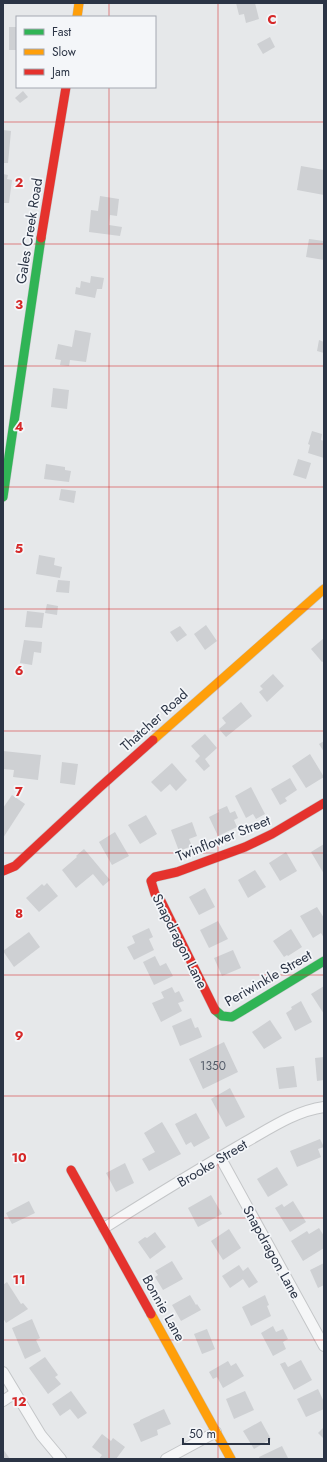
<svg xmlns="http://www.w3.org/2000/svg" width="327" height="1462" font-family="Jost,sans-serif">
	<rect width="100%" height="100%" fill="#e6e8ea"/>
	<!-- building -->
	<g fill="#ced0d3">
		<path d="M236 3H255L259 19 246 23 244 14 239 15Z"/>
		<rect x="9" y="27" width="8" height="23"/>
		<path d="M270 37 275 47 263 54 257 44Z"/>
		<path d="M23 91 28 97 20 103 15 98Z"/>
		<path d="M3 130 11 131 8 163H3Z"/>
		<path d="M301 166 324 170V195L297 190Z"/>
		<path d="M3 174 8 175 7 179 12 180 9 203H3Z"/>
		<path d="M100 196 119 199 117 216 110 215 109 225 122 227 120 236 89 232 91 210 98 211Z"/>
		<path d="M309 239 324 241V260L306 257Z"/>
		<path d="M91 276 104 278 102 289H97L95 298 75 294 76 287 80 288 81 281 90 283Z"/>
		<path d="M75 330 91 333 86 362 70 360 69 366 60 365 61 360 55 359 58 344 72 347Z"/>
		<path d="M319 340 324 342V353L317 351Z"/>
		<path d="M53 388 69 390 67 409 51 407Z"/>
		<path d="M312 431 322 434 321 440 324 441V458L308 453 310 445 308 444Z"/>
		<path d="M298 459 311 463 306 479 293 475Z"/>
		<path d="M46 464 65 467V470L71 471 69 482 44 479Z"/>
		<path d="M61 489 76 491 74 503 59 500Z"/>
		<path d="M39 555 55 558 54 565 62 567 60 578 36 574Z"/>
		<path d="M58 580 70 581 69 593 56 592Z"/>
		<path d="M47 604 58 606 57 615 45 613Z"/>
		<path d="M27 611 44 613 42 628 25 627Z"/>
		<path d="M206 625 217 641 205 650 194 634Z"/>
		<path d="M180 626 187 635 177 642 170 632Z"/>
		<path d="M324 638V661L322 662 311 649Z"/>
		<path d="M24 640 42 642 41 653 34 652 32 665 20 663Z"/>
		<path d="M273 674 284 686 267 702 259 692 263 689 260 686Z"/>
		<path d="M241 702 252 716 226 737 219 729 226 723 222 718Z"/>
		<path d="M205 734 217 748 205 759 210 766 204 771 195 761 200 756 191 746Z"/>
		<path d="M324 741V752L319 744Z"/>
		<path d="M3 751 41 755 38 780 13 777 14 770 3 769Z"/>
		<path d="M310 754 324 777 306 788 292 766Z"/>
		<path d="M62 762 78 764 75 785 60 783Z"/>
		<path d="M172 763 187 780 176 791 170 784 161 792 151 782Z"/>
		<path d="M290 778 297 790 285 798 287 801 280 805 271 789Z"/>
		<path d="M251 787 265 814 256 819 253 814 246 818 235 796Z"/>
		<path d="M12 795 25 804 3 838V808Z"/>
		<path d="M227 806 230 813 235 811 238 818 234 820 237 827 218 836 209 817 219 812 218 810Z"/>
		<path d="M146 815 157 834 140 844 128 825Z"/>
		<path d="M192 822 197 836 189 839 192 846 179 851 171 830Z"/>
		<path d="M115 832 129 856 112 865 99 842Z"/>
		<path d="M324 844V874L311 852Z"/>
		<path d="M84 849 110 880 103 886 93 874 76 888 62 870 77 857 76 856Z"/>
		<path d="M286 852 297 871 280 881 269 863Z"/>
		<path d="M255 870 266 887 248 898 238 880Z"/>
		<path d="M47 883 58 896 39 912 26 898 42 884 44 886Z"/>
		<path d="M205 888 215 907 199 915 189 897Z"/>
		<path d="M317 907 324 918V938L321 933 313 938 300 916Z"/>
		<path d="M218 921 228 939 209 948 200 930Z"/>
		<path d="M149 928 153 937 149 939 154 950 134 960 127 947 135 943 132 936Z"/>
		<path d="M291 929 302 947 288 956 287 955 284 957 273 941Z"/>
		<path d="M29 932 40 947 14 967 3 951Z"/>
		<path d="M233 950 241 968 222 976 214 958Z"/>
		<path d="M155 956 160 966 166 963 173 976 154 985 143 962Z"/>
		<path d="M324 986V1014L311 994Z"/>
		<path d="M172 987 175 993 179 991 184 1001 178 1003 182 1011 161 1022 152 1003 164 998 161 992Z"/>
		<path d="M301 1001 312 1022 295 1031 286 1013 292 1009 291 1007Z"/>
		<path d="M191 1018 195 1028 198 1027 202 1037 180 1046 172 1026Z"/>
		<path d="M270 1020 282 1038 264 1049 252 1032Z"/>
		<path d="M224 1042 238 1072 203 1089 189 1059Z"/>
		<path d="M324 1057V1080L317 1081 315 1058Z"/>
		<path d="M294 1066 297 1087 279 1089 276 1068Z"/>
		<path d="M230 1088 245 1117 226 1127 211 1099Z"/>
		<path d="M196 1113 210 1138 194 1147 191 1142 186 1145 175 1124Z"/>
		<path d="M162 1122 181 1154 149 1171 142 1159 155 1152 144 1133Z"/>
		<path d="M320 1139 324 1147 318 1149 321 1157 297 1167 290 1151Z"/>
		<path d="M125 1163 134 1183 116 1192 106 1173Z"/>
		<path d="M277 1167 288 1185 268 1197 257 1179Z"/>
		<path d="M211 1195 222 1214 198 1227 188 1208Z"/>
		<path d="M29 1201 35 1213 12 1224 6 1213Z"/>
		<path d="M293 1201 306 1222 290 1232 275 1208 282 1204 284 1207Z"/>
		<path d="M319 1228 324 1236V1248L303 1261 291 1241 307 1231 309 1234Z"/>
		<path d="M229 1229 241 1248 223 1260 211 1241Z"/>
		<path d="M155 1232 166 1247 150 1259 138 1242 145 1237 147 1238Z"/>
		<path d="M172 1261 183 1279 163 1290 155 1277 158 1275 155 1271Z"/>
		<path d="M324 1263V1285L318 1288 310 1270Z"/>
		<path d="M239 1265 243 1271 248 1267 258 1282 249 1288 243 1279 230 1288 222 1276Z"/>
		<path d="M7 1282 21 1304 23 1303 28 1309 6 1323 3 1318V1309L4 1308 3 1307V1285Z"/>
		<path d="M190 1295 196 1305 197 1304 201 1310 181 1321 172 1305Z"/>
		<path d="M265 1295 269 1305 267 1306 271 1316 251 1326 242 1307Z"/>
		<path d="M32 1319 40 1338 36 1340 41 1351 25 1359 12 1328Z"/>
		<path d="M273 1326 276 1332 283 1329 288 1339 283 1342 286 1349 273 1356 261 1333Z"/>
		<path d="M207 1329 215 1349 202 1354 194 1334Z"/>
		<path d="M45 1357 58 1375 55 1377 61 1384 48 1394 29 1368Z"/>
		<path d="M301 1360 312 1380 294 1390 280 1364 285 1362 288 1367Z"/>
		<path d="M228 1361 231 1366 236 1363 244 1376 223 1388 217 1377 213 1379 209 1372Z"/>
		<path d="M318 1389 324 1402V1409L306 1417 297 1399Z"/>
		<path d="M71 1391 87 1413 78 1419 70 1409 60 1416 52 1404Z"/>
		<path d="M245 1391 254 1410 234 1419 226 1399Z"/>
		<path d="M164 1409 171 1424 157 1430 158 1435 141 1442 133 1424 140 1421V1420Z"/>
		<path d="M261 1421 271 1439 254 1449 243 1431Z"/>
		<path d="M324 1427V1439L318 1433Z"/>
		<path d="M102 1434 111 1441 113 1438 125 1447 116 1459H99L102 1455 92 1447Z"/>
		<path d="M282 1446 288 1458 285 1459H260L259 1457Z"/>
		<path d="M3 1449 10 1459H3Z"/>
	</g>
	<g fill="none" stroke-linecap="round" stroke-linejoin="round">
		<!-- street casing -->
		<g stroke="#c4c6c8" stroke-width="12">
			<g id="street">
				<path d="M220 1157 324 1346"/>
				<path d="M104 1228C150 1199 197 1170 244 1143 269 1129 295 1111 324 1107"/>
				<path d="M3 1372 41 1435 61 1459"/>
				<path d="M3 1401 15 1393"/>
				<path d="M166 1459 216 1432"/>
			</g>
		</g>
		<!-- fast casing -->
		<g stroke="#c4c6c8" stroke-width="10">
			<g id="fast">
				<path d="M3 497 41 238"/>
				<path d="M215 1010 222 1016 232 1017 324 961"/>
			</g>
		</g>
		<!-- slow casing -->
		<g stroke="#c4c6c8" stroke-width="10">
			<g id="slow">
				<path d="M77 17 79 3"/>
				<path d="M153 740 324 589"/>
				<path d="M151 1314 231 1459"/>
			</g>
		</g>
		<!-- jam casing -->
		<g stroke="#c4c6c8" stroke-width="10">
			<g id="jam">
				<path d="M41 238 66 87"/>
				<path d="M3 871 15 866 99 788 153 740"/>
				<path d="M215 1010 161 901 155 894 151 881 155 877 177 872 245 847 272 834 324 803"/>
				<path d="M71 1170 151 1314"/>
			</g>
		</g>
		<!-- street -->
		<use href="#street" stroke="#f5f6f7" stroke-width="10"/>
		<!-- fast -->
		<use href="#fast" stroke="#30b455" stroke-width="9"/>
		<!-- slow -->
		<use href="#slow" stroke="#ff9f0a" stroke-width="9"/>
		<!-- jam -->
		<use href="#jam" stroke="#e5322d" stroke-width="9"/>
	</g>
	<!-- grid -->
	<path fill="none" stroke="#d62828" stroke-width="1" stroke-opacity="0.55" d="M109 3V17M218 3V1459M109 87V1459M3 122H324M3 244H324M3 366H324M3 487H324M3 609H324M3 731H324M3 853H324M3 975H324M3 1096H324M3 1218H324M3 1340H324"/>
	<g text-anchor="middle" stroke-width="3.5" stroke-linejoin="round" paint-order="stroke">
		<!-- number labels -->
		<g font-size="12" fill="#545c69">
			<text x="213" y="1070">1350</text>
		</g>
		<!-- street labels -->
		<g font-size="14" fill="#2b3445" stroke="#f4f6f9">
			<text transform="translate(29 231) rotate(-81)" y="5">Gales Creek Road</text>
			<text transform="translate(154 720) rotate(-42)" y="5">Thatcher Road</text>
			<text transform="translate(223 838) rotate(-22)" y="5">Twinflower Street</text>
			<text transform="translate(180 941) rotate(63)" y="5">Snapdragon Lane</text>
			<text transform="translate(268 978) rotate(-30)" y="5">Periwinkle Street</text>
			<text transform="translate(212 1163) rotate(-31)" y="5">Brooke Street</text>
			<text transform="translate(272 1252) rotate(61)" y="5">Snapdragon Lane</text>
			<text transform="translate(164 1308) rotate(61)" y="5">Bonnie Lane</text>
		</g>
	</g>
	<g font-size="13" text-anchor="middle" font-weight="bold" fill="#d62828" stroke="#f4f6f9" stroke-width="3.5" stroke-linejoin="round" paint-order="stroke">
		<text x="272" y="24">C</text>
		<text x="19" y="187">2</text>
		<text x="19" y="309">3</text>
		<text x="19" y="431">4</text>
		<text x="19" y="553">5</text>
		<text x="19" y="675">6</text>
		<text x="19" y="796">7</text>
		<text x="19" y="918">8</text>
		<text x="19" y="1040">9</text>
		<text x="19" y="1162">10</text>
		<text x="19" y="1284">11</text>
		<text x="19" y="1406">12</text>
	</g>
	<!-- border -->
	<rect width="327" height="1462" fill="none" stroke="#2b3445" stroke-width="8"/>
	<!-- legend -->
	<rect x="16" y="16" width="140" height="72" fill="#f4f6f9" stroke="#a4a8b1"/>
	<rect x="24" y="29" width="20" height="6" fill="#30b455" stroke="#a4a8b1"/>
	<text x="52" y="36" font-size="12" fill="#2b3445">Fast</text>
	<rect x="24" y="49" width="20" height="6" fill="#ff9f0a" stroke="#a4a8b1"/>
	<text x="52" y="56" font-size="12" fill="#2b3445">Slow</text>
	<rect x="24" y="69" width="20" height="6" fill="#e5322d" stroke="#a4a8b1"/>
	<text x="52" y="76" font-size="12" fill="#2b3445">Jam</text>
	<!-- scale -->
	<path d="M183 1438v6h86v-6" fill="none" stroke="#2b3445" stroke-width="2"/>
	<text x="189" y="1438" font-size="12" fill="#2b3445" stroke="#f4f6f9" stroke-width="3" paint-order="stroke">50 m</text>
</svg>
